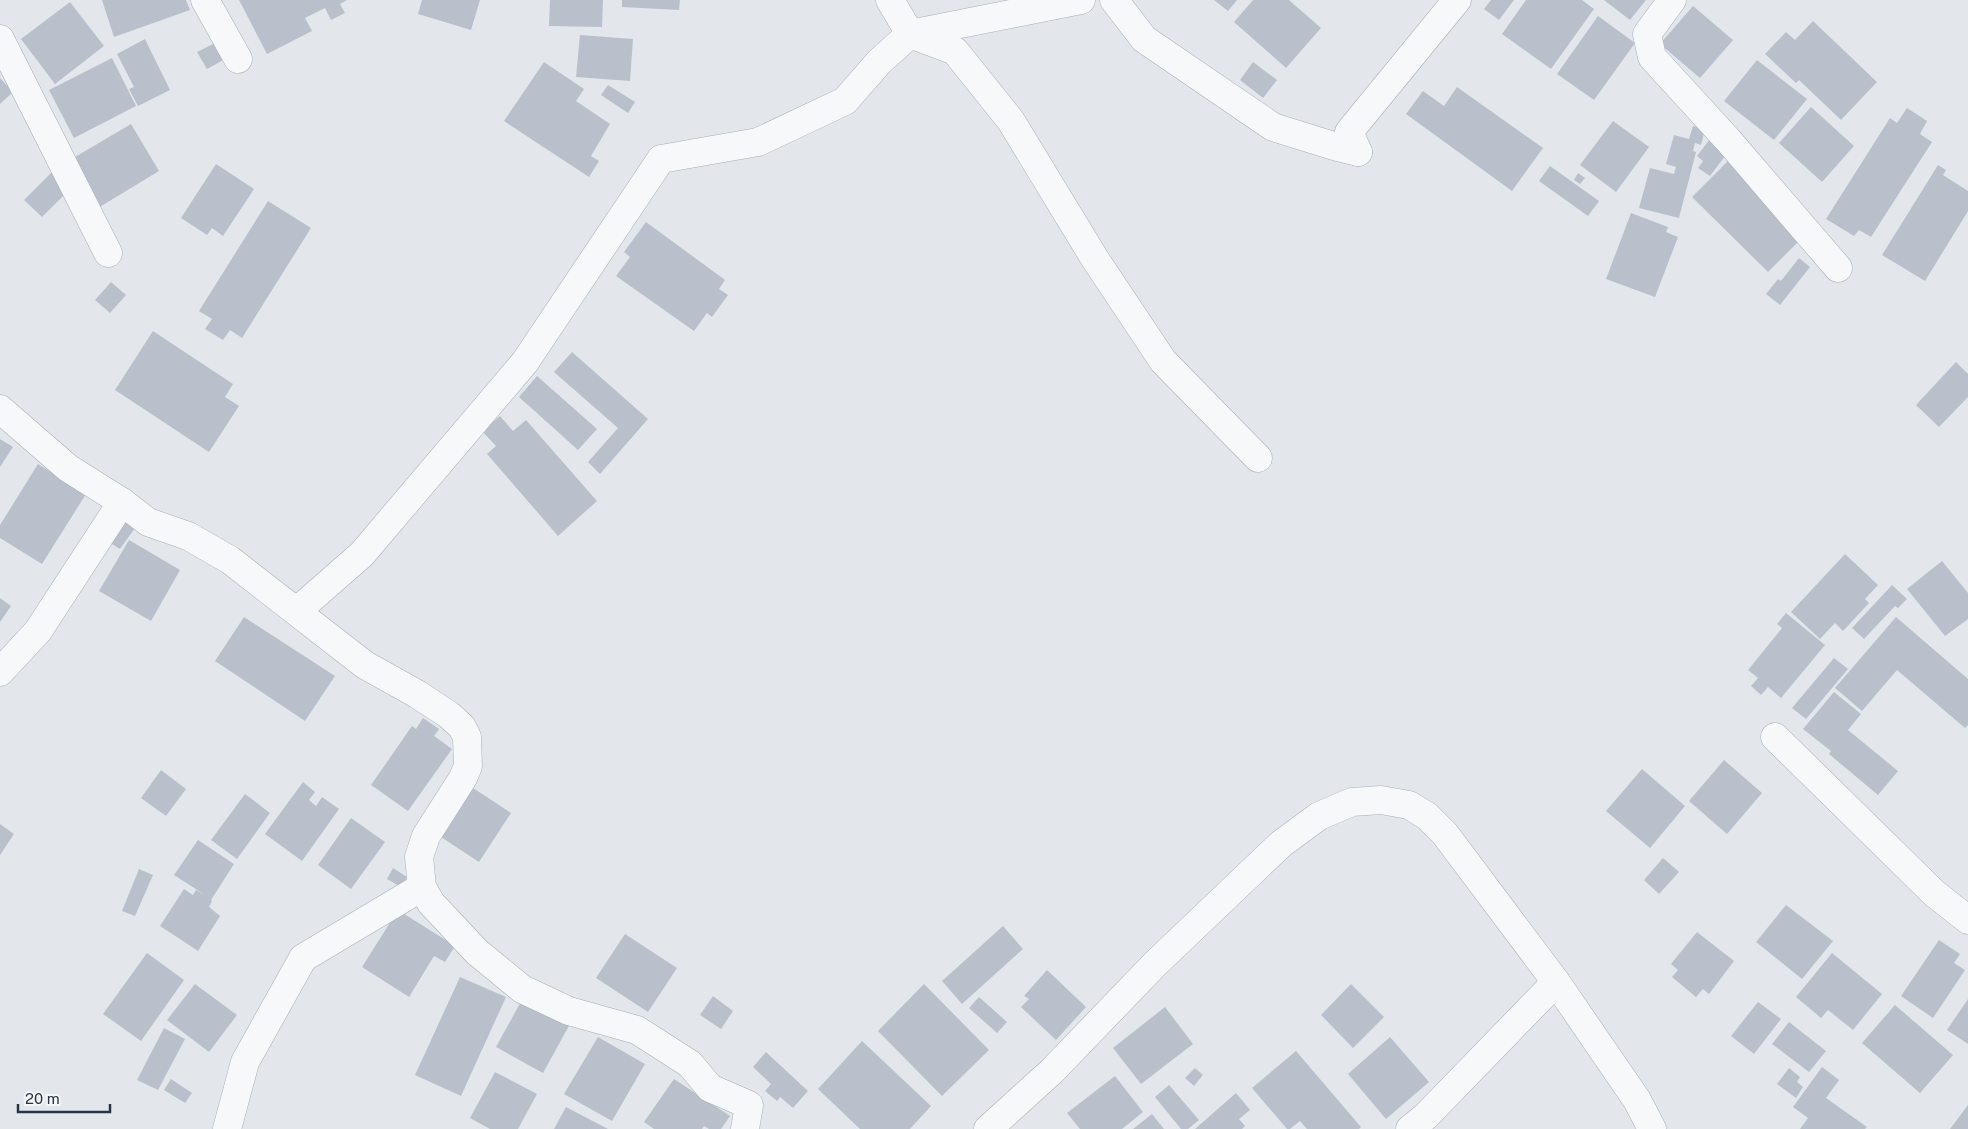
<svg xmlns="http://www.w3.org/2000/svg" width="1968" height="1129" font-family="'Public Sans',sans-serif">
	<rect width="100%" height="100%" fill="#e3e7ec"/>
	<!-- building -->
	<g fill="#bac0cb">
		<path d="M102 0H186L190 10 114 37Z"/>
		<path d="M239 0H347L340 4 345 13 331 20 325 8 305 18 312 31 267 54Z"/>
		<path d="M422 0H480L471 30 418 14Z"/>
		<path d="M550 0H603L602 27 549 26Z"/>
		<path d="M622 0H680L679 10 622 7Z"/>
		<path d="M1214 0H1237L1228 11Z"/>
		<path d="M1253 0H1289L1321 28 1286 68 1234 22Z"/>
		<path d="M1491 0H1514L1499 20 1484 9Z"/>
		<path d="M1526 0H1582L1594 9 1551 69 1502 34Z"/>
		<path d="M1604 0H1646L1630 20Z"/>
		<path d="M70 2 104 46 55 84 21 39Z"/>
		<path d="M1693 6 1733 40 1700 78 1660 44Z"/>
		<path d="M1598 16 1635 43 1594 100 1557 74Z"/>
		<path d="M1813 21 1877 82 1841 120 1799 80 1796 83 1765 54 1786 32 1795 40Z"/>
		<path d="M580 35 633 39 630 81 576 77Z"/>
		<path d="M145 39 170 90 138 106 129 89 134 87 117 54Z"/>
		<path d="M221 40 229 57 207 69 197 52Z"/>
		<path d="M112 58 136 106 74 138 49 90Z"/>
		<path d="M1757 60 1807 99 1774 140 1724 101Z"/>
		<path d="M544 62 584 89 576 101 610 124 591 156 599 161 589 177 504 121Z"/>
		<path d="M1253 62 1277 80 1263 98 1240 80Z"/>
		<path d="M0 78 13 92 0 104Z"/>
		<path d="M608 85 635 102 628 113 601 95Z"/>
		<path d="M1457 87 1543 148 1512 191 1406 114 1423 91 1444 106Z"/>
		<path d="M1811 107 1854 146 1822 182 1779 143Z"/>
		<path d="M1907 108 1927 121 1920 134 1932 142 1871 237 1859 230 1854 236 1826 219 1890 118 1897 123Z"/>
		<path d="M1613 121 1649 147 1616 192 1580 165Z"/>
		<path d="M131 124 159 171 98 208 70 160Z"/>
		<path d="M1693 126 1705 129 1701 145 1695 143 1693 151 1696 152 1679 218 1639 208 1650 168 1674 174 1676 167 1666 164 1674 135 1689 139Z"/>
		<path d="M1710 139 1728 152 1710 176 1698 168 1703 161 1697 156Z"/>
		<path d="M1728 161 1804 236 1768 272 1692 197Z"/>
		<path d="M216 164 254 189 223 236 212 228 207 235 181 218Z"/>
		<path d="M1938 165 1946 170 1943 175 1968 191V211L1925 281 1882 255Z"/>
		<path d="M1550 166 1599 201 1588 216 1539 181Z"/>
		<path d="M54 170 71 188 42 217 24 200Z"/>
		<path d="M1578 173 1585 178 1580 184 1574 180Z"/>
		<path d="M268 201 311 228 242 338 230 330 223 340 205 329 212 319 199 311Z"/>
		<path d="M1631 213 1668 227 1666 232 1678 237 1655 297 1606 279Z"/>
		<path d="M646 222 725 280 719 289 728 295 712 317 707 313 694 331 616 276 630 257 624 252Z"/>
		<path d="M1799 258 1810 267 1780 305 1766 294 1778 279 1781 281Z"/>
		<path d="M111 282 126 295 110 313 95 300Z"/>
		<path d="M153 331 233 384 225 397 239 406 209 452 115 390Z"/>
		<path d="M572 352 648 419 600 474 588 462 618 428 554 372Z"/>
		<path d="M1956 362 1968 374V397L1939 427 1916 405Z"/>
		<path d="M537 376 597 429 578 450 519 397Z"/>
		<path d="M500 416 513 431 526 420 597 501 558 536 487 454 496 446 482 431Z"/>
		<path d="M0 439 13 447 0 467Z"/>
		<path d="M38 464 86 494 42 564 0 538V525Z"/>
		<path d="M122 519 135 528 120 549 107 541Z"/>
		<path d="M129 540 180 570 151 621 99 591Z"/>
		<path d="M1845 554 1878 585 1865 599 1869 603 1843 631 1835 623 1820 639 1791 612Z"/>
		<path d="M1942 561 1968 593V619L1945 636 1907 589Z"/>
		<path d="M1892 585 1907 599 1898 608 1895 606 1864 639 1852 628Z"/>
		<path d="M0 598 11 606 0 622Z"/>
		<path d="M1786 613 1825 645 1781 698 1768 687 1761 695 1751 686 1758 678 1748 670 1782 628 1777 624Z"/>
		<path d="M244 617 335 676 305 721 215 661Z"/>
		<path d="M1896 617 1968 679V725L1965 728 1897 670 1862 711 1835 688Z"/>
		<path d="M1834 658 1848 669 1806 719 1792 708Z"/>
		<path d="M1834 692 1861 714 1844 735 1848 730 1898 771 1878 795 1829 754 1831 751 1803 729Z"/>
		<path d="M423 718 439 729 434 736 452 749 408 811 371 785 412 726 416 729Z"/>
		<path d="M1724 760 1762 793 1727 834 1689 801Z"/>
		<path d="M1642 769 1685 806 1650 848 1606 811Z"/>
		<path d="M161 770 186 789 166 816 141 798Z"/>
		<path d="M303 782 315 792 309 800 316 806 322 797 339 809 302 861 265 834Z"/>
		<path d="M467 784 511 813 479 862 435 833Z"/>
		<path d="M245 794 270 813 237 859 211 840Z"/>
		<path d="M351 818 385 842 351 889 318 865Z"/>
		<path d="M0 824 14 834 0 855Z"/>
		<path d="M198 840 234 864 211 900 212 901 209 907 220 916 198 951 160 926 184 889 193 895 196 890 205 895 174 875Z"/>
		<path d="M1663 858 1679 872 1659 894 1644 880Z"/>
		<path d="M393 868 407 877 401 887 387 879Z"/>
		<path d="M139 869 153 875 135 916 122 911Z"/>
		<path d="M1786 905 1833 941 1802 979 1756 942Z"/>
		<path d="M398 910 455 946 445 962 434 956 409 997 362 967Z"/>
		<path d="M1003 926 1023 949 962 1004 942 981Z"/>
		<path d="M1697 932 1734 961 1709 994 1703 989 1696 997 1672 977 1678 970 1671 964Z"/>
		<path d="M625 934 677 968 648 1012 596 978Z"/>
		<path d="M1939 940 1960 954 1954 963 1965 970 1933 1018 1901 996Z"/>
		<path d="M147 953 184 980 141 1041 103 1014Z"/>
		<path d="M1832 953 1882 994 1853 1030 1828 1010 1821 1018 1796 997Z"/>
		<path d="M1047 970 1086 1007 1056 1040 1021 1007 1029 999 1024 996Z"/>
		<path d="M460 977 506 997 461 1096 415 1075Z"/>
		<path d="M195 984 237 1015 209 1052 167 1020Z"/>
		<path d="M924 984 989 1050 942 1096 878 1031Z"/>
		<path d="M1351 984 1384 1017 1353 1048 1321 1015Z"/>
		<path d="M713 996 733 1011 721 1029 700 1015Z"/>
		<path d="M979 997 1007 1022 997 1033 969 1008Z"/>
		<path d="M523 998 570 1024 543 1073 496 1047Z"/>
		<path d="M1968 999V1044L1947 1030Z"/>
		<path d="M1758 1002 1781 1019 1754 1054 1731 1036Z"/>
		<path d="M1895 1005 1953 1055 1920 1093 1862 1043Z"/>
		<path d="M1165 1007 1193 1044 1141 1084 1113 1048Z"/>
		<path d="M1789 1022 1826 1051 1809 1072 1772 1044Z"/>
		<path d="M164 1028 185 1039 158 1090 137 1080Z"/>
		<path d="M598 1037 645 1064 612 1121 564 1094Z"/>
		<path d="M1390 1037 1429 1082 1386 1119 1348 1074Z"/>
		<path d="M862 1041 931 1106 910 1129H860L818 1089Z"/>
		<path d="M1296 1051 1361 1127 1359 1129H1307L1300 1121 1290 1129H1287L1252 1088Z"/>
		<path d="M766 1052 808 1091 793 1108 780 1097 777 1101 765 1091 771 1084 753 1067Z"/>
		<path d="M1822 1067 1839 1080 1826 1098 1867 1127 1865 1129H1800L1808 1118 1793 1107Z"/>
		<path d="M1195 1068 1203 1075 1194 1086 1185 1078Z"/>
		<path d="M1789 1068 1800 1077 1797 1082 1803 1087 1796 1098 1777 1084Z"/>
		<path d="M495 1072 537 1094 518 1129H490L470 1118Z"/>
		<path d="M1115 1076 1143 1112 1122 1129H1080L1067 1113Z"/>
		<path d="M171 1079 192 1093 185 1103 164 1090Z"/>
		<path d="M674 1079 730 1116 721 1129H709L704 1126 702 1129H654L644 1122Z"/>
		<path d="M1169 1085 1199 1120 1188 1129H1181L1155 1097Z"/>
		<path d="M1236 1093 1250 1110 1239 1119 1245 1126 1242 1129H1195Z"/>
		<path d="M1968 1105V1129H1950Z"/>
		<path d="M566 1107 608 1129H554Z"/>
		<path d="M1152 1114 1164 1129H1133Z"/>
	</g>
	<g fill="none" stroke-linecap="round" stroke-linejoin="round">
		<!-- street casing -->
		<g stroke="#a7aeb7" stroke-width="29">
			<g id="street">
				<path d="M205 0 238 59"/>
				<path d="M890 0 910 34 955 51 1011 121 1095 259 1163 361 1258 458"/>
				<path d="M1114 0 1144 39 1273 127 1337 147 1358 152"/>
				<path d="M1672 0 1647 34 1652 57 1728 140 1838 268"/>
				<path d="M0 39 108 253"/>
				<path d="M1358 152 1349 132 1457 0"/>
				<path d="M0 409 68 468 122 502 148 522 188 536 230 560 365 665 417 694 449 715 462 727 467 737 468 766 463 778 426 836 419 857 422 887 431 903 477 952 522 989 569 1011 637 1030 690 1064 710 1088 749 1105 745 1129"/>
				<path d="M297 611 362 554 525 362 661 159 758 142 845 101 879 62 910 34 1081 0"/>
				<path d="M0 672 38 631 122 502"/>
				<path d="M1775 737 1934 893 1968 920"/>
				<path d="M227 1129 245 1062 303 958 422 887"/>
				<path d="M988 1129 1052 1071 1155 964 1281 844 1319 816 1352 802 1381 800 1409 805 1427 816 1445 834 1556 982 1637 1100 1652 1129"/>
				<path d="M1410 1129 1426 1116 1556 982"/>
			</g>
		</g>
		<!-- street -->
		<use href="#street" stroke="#f7f8fa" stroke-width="28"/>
	</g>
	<!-- scale -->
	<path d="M18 1104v8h92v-8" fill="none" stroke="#293447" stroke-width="2.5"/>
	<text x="25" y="1104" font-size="15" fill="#293447" stroke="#f4f6f9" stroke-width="4" paint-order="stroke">20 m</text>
</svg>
